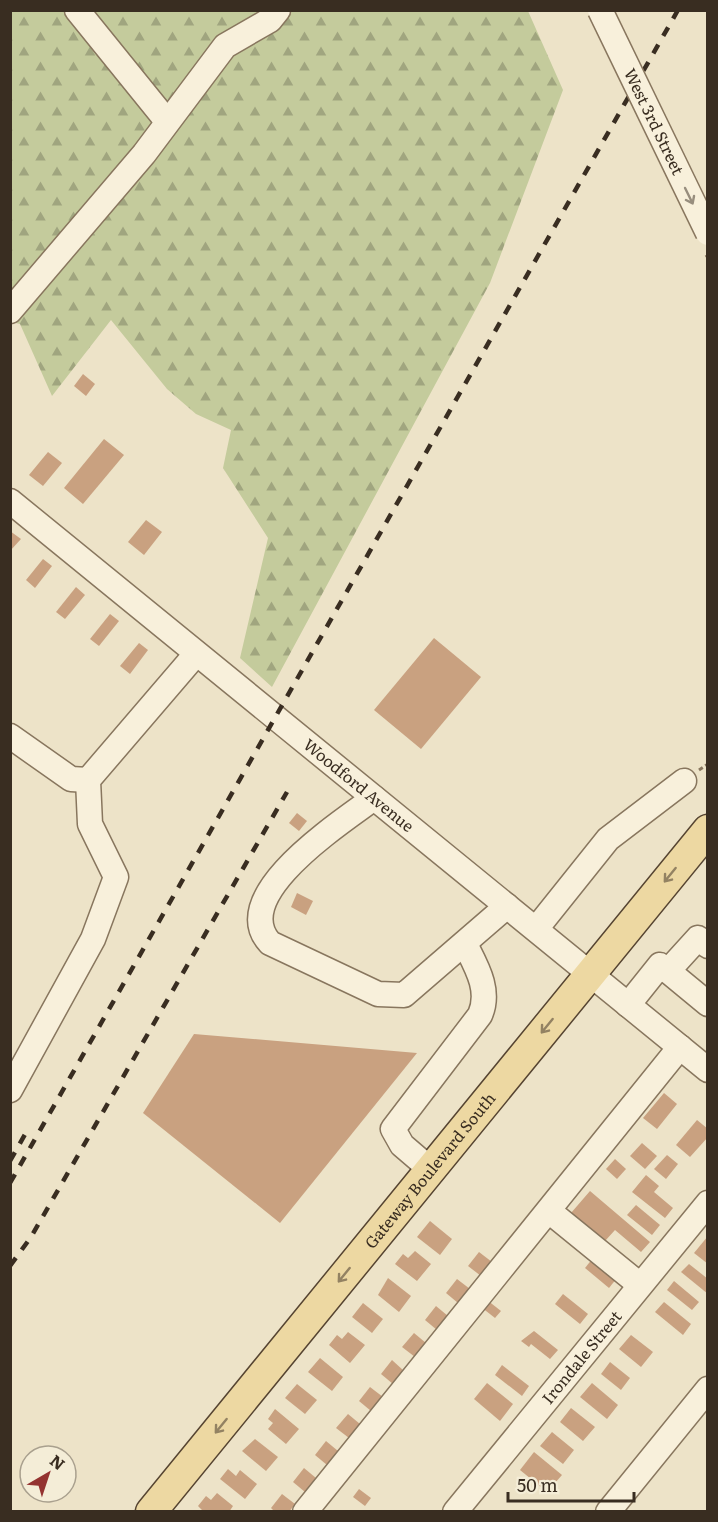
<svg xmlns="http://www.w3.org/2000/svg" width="718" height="1522" font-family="Literata,serif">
	<defs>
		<pattern id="forest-firs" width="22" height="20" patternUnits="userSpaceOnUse" patternTransform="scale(1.5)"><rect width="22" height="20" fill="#c4cb9c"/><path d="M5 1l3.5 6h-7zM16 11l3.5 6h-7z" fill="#a0a57f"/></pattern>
	</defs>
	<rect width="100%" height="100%" fill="#ede3c8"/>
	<!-- forest -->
	<path fill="url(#forest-firs)" d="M10 11H528L563 90 490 283 272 687 240 658 268 538 223 468 231 430 196 414 167 389 111 320 52 396 20 324 11 322Z"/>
	<!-- building -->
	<g fill="#c9a180">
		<path d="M83 374 95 384 86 396 74 386Z"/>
		<path d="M104 439 124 455 83 504 64 488Z"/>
		<path d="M48 452 62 463 43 486 29 475Z"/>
		<path d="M146 520 162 532 144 555 128 542Z"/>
		<path d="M10 531 21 539 10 551Z"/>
		<path d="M43 559 52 566 35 588 26 580Z"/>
		<path d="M76 587 85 595 65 619 56 612Z"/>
		<path d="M110 614 119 621 99 646 90 639Z"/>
		<path d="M434 638 481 677 421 749 374 710Z"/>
		<path d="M139 643 148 650 130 674 120 666Z"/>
		<path d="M297 813 307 821 299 831 289 823Z"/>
		<path d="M297 893 313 901 306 915 291 907Z"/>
		<path d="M194 1034 417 1053 280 1223 143 1113Z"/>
		<path d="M664 1093 677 1104 657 1129 643 1118Z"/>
		<path d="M697 1120 708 1129V1137L690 1157 676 1145Z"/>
		<path d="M642 1143 657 1156 645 1169 630 1156Z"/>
		<path d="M667 1155 678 1164 666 1179 654 1169Z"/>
		<path d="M615 1159 626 1169 617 1179 606 1169Z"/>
		<path d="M646 1175 659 1186 654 1192 673 1208 665 1218 632 1192Z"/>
		<path d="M590 1191 650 1242 641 1252 615 1230 605 1241 571 1213Z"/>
		<path d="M636 1205 660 1225 652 1235 627 1215Z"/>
		<path d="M430 1221 452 1239 440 1255 417 1237Z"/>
		<path d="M708 1236V1264L694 1253Z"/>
		<path d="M415 1251 431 1264 417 1281 395 1264 403 1254 408 1258Z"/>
		<path d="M479 1252 492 1262 481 1276 468 1266Z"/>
		<path d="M593 1258 617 1278 609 1288 585 1268Z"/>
		<path d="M689 1264 708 1279V1294L681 1272Z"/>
		<path d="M388 1278 411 1296 399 1312 378 1295Z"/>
		<path d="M457 1279 470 1289 458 1303 446 1293Z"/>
		<path d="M674 1281 699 1302 692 1310 667 1290Z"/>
		<path d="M563 1294 588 1314 580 1324 555 1304Z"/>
		<path d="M487 1300 501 1311 495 1318 481 1307Z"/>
		<path d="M664 1302 691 1324 683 1335 655 1312Z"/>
		<path d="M363 1303 383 1319 372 1333 352 1317Z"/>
		<path d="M436 1306 448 1316 437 1330 425 1320Z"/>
		<path d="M534 1331 558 1350 550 1359 531 1344 529 1347 521 1341Z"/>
		<path d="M348 1332 365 1345 350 1363 329 1345 337 1335 342 1339Z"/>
		<path d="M414 1333 426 1343 415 1357 402 1347Z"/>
		<path d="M631 1335 653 1352 641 1367 619 1349Z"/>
		<path d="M320 1358 343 1377 332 1391 308 1372Z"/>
		<path d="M392 1360 404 1371 393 1384 381 1374Z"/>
		<path d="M610 1362 630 1378 621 1390 601 1374Z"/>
		<path d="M502 1365 529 1386 522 1396 495 1375Z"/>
		<path d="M487 1383 513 1404 500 1421 474 1399Z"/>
		<path d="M592 1383 618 1405 607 1419 580 1397Z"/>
		<path d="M297 1384 317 1400 305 1414 285 1398Z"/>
		<path d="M370 1387 383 1397 371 1411 359 1401Z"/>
		<path d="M571 1408 595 1427 583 1441 560 1422Z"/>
		<path d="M275 1409 299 1429 286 1444 268 1429 273 1423 268 1419Z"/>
		<path d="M348 1414 360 1424 349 1438 336 1428Z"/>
		<path d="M552 1432 574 1450 563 1464 540 1446Z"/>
		<path d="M255 1439 278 1457 266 1471 242 1451Z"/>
		<path d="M326 1441 338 1451 327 1465 315 1455Z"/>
		<path d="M534 1452 562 1475 547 1492 520 1470Z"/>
		<path d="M304 1468 316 1478 305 1492 293 1482Z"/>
		<path d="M228 1469 236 1476 240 1470 257 1484 245 1499 220 1479Z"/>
		<path d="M359 1489 371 1498 365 1506 353 1497Z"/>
		<path d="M217 1493 233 1506 229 1512H204L198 1506 206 1496 211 1500Z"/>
		<path d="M282 1494 295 1504 289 1512H275L271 1508Z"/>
	</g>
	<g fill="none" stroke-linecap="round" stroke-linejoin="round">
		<!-- minor casing -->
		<g stroke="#88765e" stroke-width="27">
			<g id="minor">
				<path d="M77 10 166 120"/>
				<path d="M10 311 144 154 225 46 270 20 278 10"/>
				<path id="s1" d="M10 501 708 1070"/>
				<path d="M10 736 71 779 88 780"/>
				<path d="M374 798C342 822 226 896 270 943L378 994 404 995 507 906"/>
				<path d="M536 929 608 839 684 781"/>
				<path d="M668 971 708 1004"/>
				<path d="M628 1005 660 965 668 971 698 938 708 946"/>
				<path d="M10 1090 93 939 116 877 90 824 88 780 196 654"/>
				<path d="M430 1169 402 1145 393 1129 480 1015C491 990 476 966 465 944"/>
				<path d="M549 1211 640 1285"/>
				<path d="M305 1512 680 1047"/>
				<path id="s2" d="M455 1512 708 1203"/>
				<path d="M608 1512 708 1389"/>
			</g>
		</g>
		<!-- major casing -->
		<g stroke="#564431" stroke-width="33">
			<g id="major">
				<path id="s3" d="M151 1512 708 830"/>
			</g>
		</g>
		<!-- path -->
		<g stroke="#88765e" stroke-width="3" stroke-dasharray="4.5 3" stroke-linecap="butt">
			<path d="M706 255 708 258"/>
			<path d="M699 770 708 764"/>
		</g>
		<!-- minor -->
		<use href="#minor" stroke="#f8f0db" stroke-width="24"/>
		<!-- major -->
		<use href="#major" stroke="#edd8a2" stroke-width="30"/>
		<!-- rail -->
		<g stroke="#392d21" stroke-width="4.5" stroke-dasharray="10 10" stroke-linecap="butt">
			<path d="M10 1161 28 1129"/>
			<path d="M10 1183 678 10"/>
			<path d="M10 1266 31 1237 287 792"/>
		</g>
		<!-- minor-bridge casing -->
		<g stroke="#88765e" stroke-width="27" stroke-linecap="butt">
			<g id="minor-bridge">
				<path id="s4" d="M600 10 708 233"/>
			</g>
		</g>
		<!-- minor-bridge -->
		<use href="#minor-bridge" stroke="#f8f0db" stroke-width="24"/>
	</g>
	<!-- one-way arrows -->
	<defs><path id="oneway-shaft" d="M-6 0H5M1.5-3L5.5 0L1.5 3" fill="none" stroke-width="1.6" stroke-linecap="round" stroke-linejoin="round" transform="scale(1.5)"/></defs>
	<use stroke="#988e7e" href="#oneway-shaft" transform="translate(689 196) rotate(64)"/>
	<g stroke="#938262">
		<use href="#oneway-shaft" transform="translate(670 875) rotate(129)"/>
		<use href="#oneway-shaft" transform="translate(547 1026) rotate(129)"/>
		<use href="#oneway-shaft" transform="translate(344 1275) rotate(129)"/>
		<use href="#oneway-shaft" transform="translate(221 1426) rotate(129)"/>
	</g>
	<g text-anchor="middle" stroke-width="4.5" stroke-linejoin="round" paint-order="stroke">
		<!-- street labels -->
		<g font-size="16" fill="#392d21" stroke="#f4edd7">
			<text dy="6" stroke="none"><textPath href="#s4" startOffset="124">West 3rd Street</textPath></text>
			<text dy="6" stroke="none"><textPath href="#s1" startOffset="450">Woodford Avenue</textPath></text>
			<text dy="6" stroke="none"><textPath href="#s3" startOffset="441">Gateway Boulevard South</textPath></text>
			<text dy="6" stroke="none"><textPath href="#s2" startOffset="200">Irondale Street</textPath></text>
		</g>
	</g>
	<!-- border -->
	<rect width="718" height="1522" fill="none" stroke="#392d21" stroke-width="24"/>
	<!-- north arrow -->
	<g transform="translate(48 1474) rotate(39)"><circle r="28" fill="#f4edd7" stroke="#a9a08e" stroke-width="1.5"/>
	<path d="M0-4.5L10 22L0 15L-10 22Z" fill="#943330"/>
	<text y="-9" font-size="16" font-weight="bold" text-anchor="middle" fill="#392d21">N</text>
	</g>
	<!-- scale -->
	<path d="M508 1492v9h126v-9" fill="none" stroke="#392d21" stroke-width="3"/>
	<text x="517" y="1492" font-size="18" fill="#392d21" stroke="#f4edd7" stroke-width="4.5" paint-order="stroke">50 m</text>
</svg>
